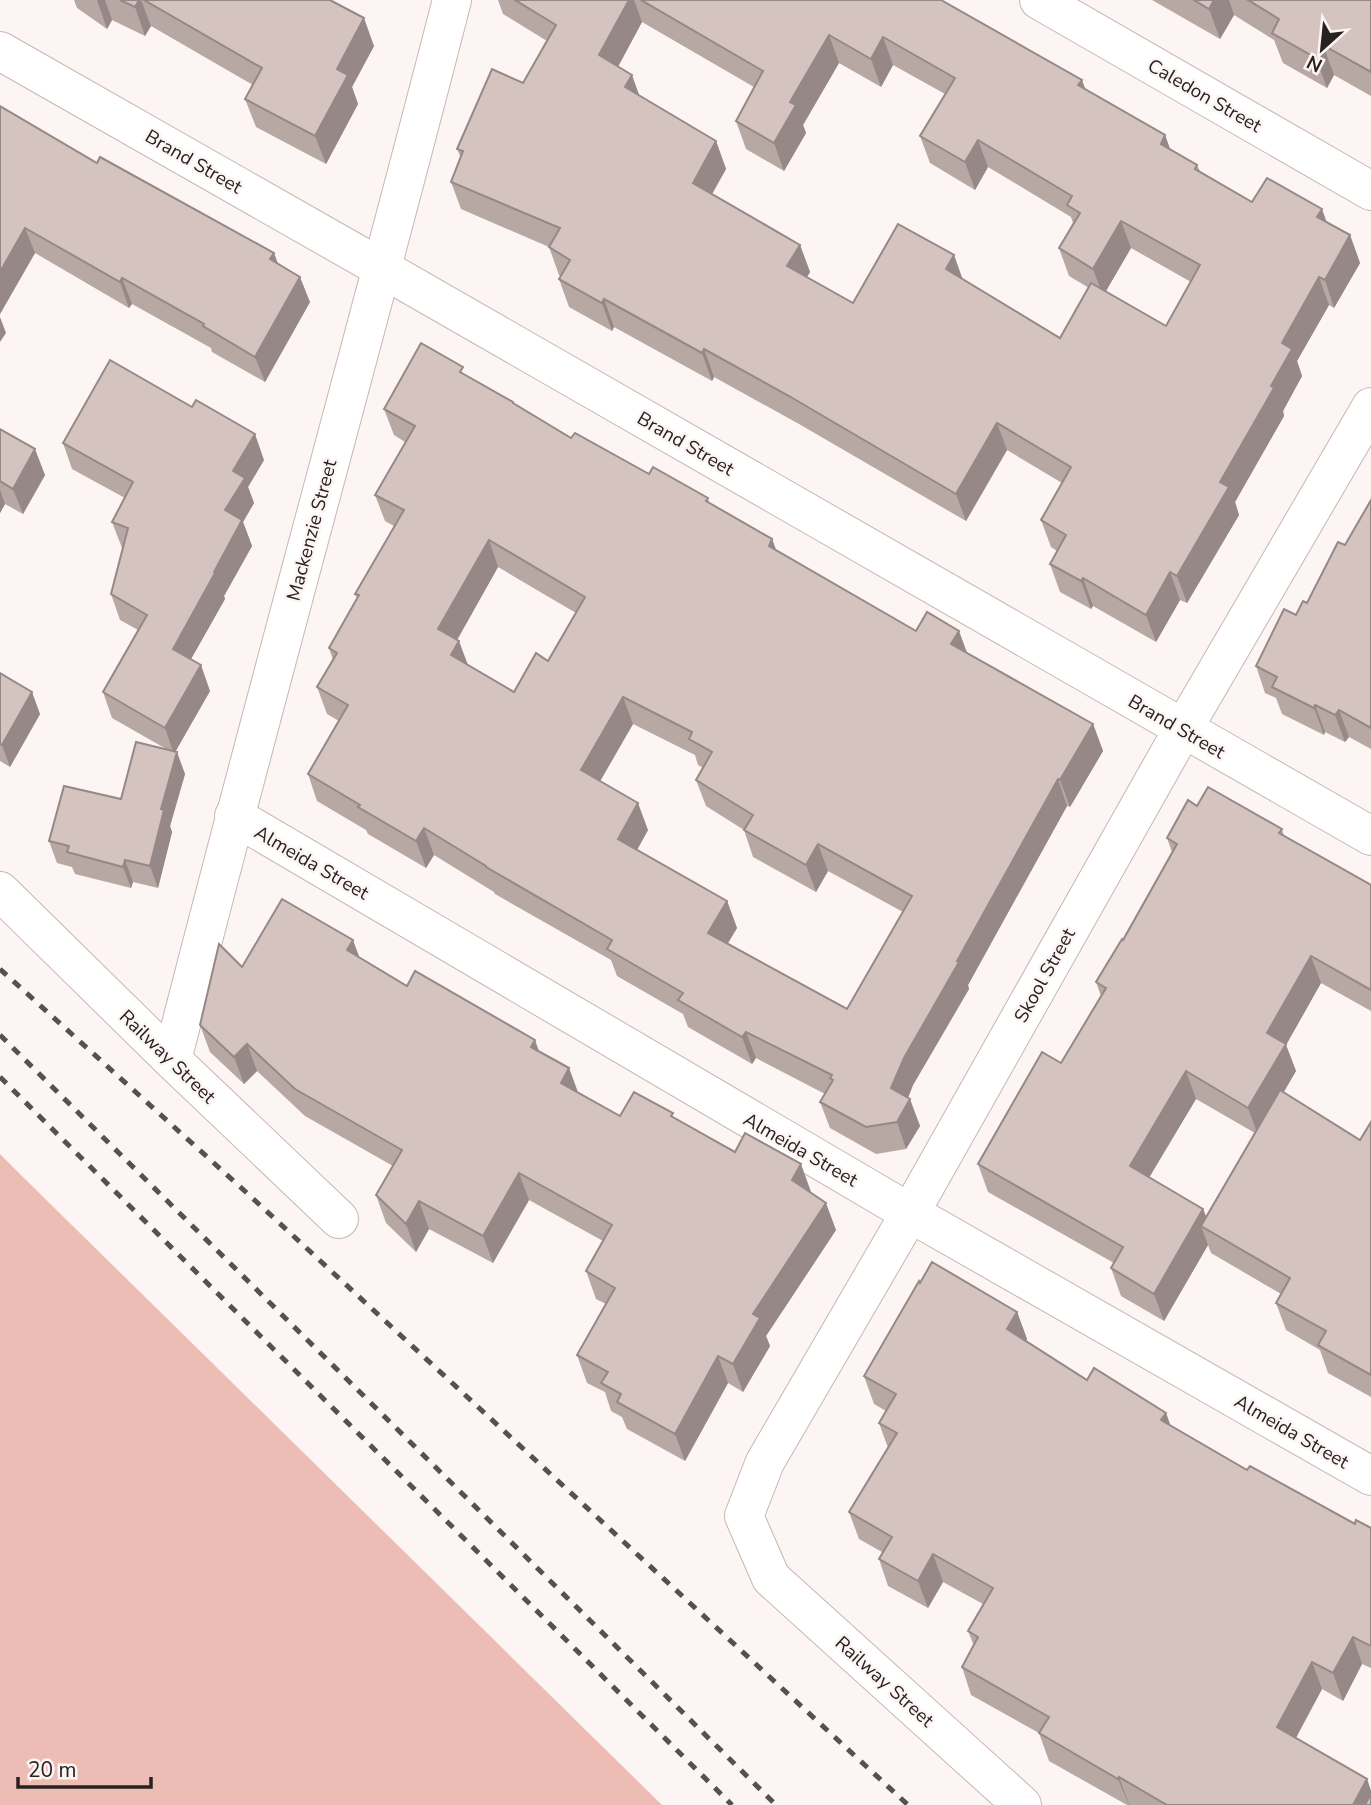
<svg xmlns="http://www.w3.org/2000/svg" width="1371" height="1805" font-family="'Nunito Sans',sans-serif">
	<rect width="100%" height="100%" fill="#fcf5f3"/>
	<!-- green -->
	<path fill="#edbdb5" d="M0 1154 25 1179 662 1805H0Z"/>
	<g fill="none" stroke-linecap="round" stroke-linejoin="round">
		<!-- street casing -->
		<g stroke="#c8b6b3" stroke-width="40">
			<g id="street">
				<path d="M1039 0 1371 191"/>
				<path d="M0 51 383 269 1371 836"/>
				<path d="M234 816 910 1213 1371 1476"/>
				<path d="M0 891 172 1060 339 1219"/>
				<path d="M172 1060C262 706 361 354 452 0"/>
				<path d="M1022 1805 771 1578 744 1516 765 1462 910 1213 1183 729 1371 407"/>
			</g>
		</g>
		<!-- street -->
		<use href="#street" stroke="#fff" stroke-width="38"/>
		<!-- rail -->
		<g stroke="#56504e" stroke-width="5" stroke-dasharray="9 9" stroke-linecap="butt">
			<path d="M0 969 248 1194 908 1805"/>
			<path d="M0 1035 776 1805"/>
			<path d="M0 1077 732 1805"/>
		</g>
	</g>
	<!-- wall -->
	<g fill="#b7a8a4" fill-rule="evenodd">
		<path d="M74 0H330L374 46 352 87 358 104 326 164 256 127 245 99 253 85 151 26 145 36 112 20 107 29 77 8Z"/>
		<path d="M498 0H941L1085 89 1165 135 1170 149 1197 165 1200 171 1252 202 1327 222 1350 235 1360 263 1334 308 1329 305 1297 361 1302 376 1283 411 1284 416 1235 502 1239 515 1187 603 1180 600 1156 642 1093 606 1091 609 1060 592 1050 564 1057 551 1051 547 1041 520 1062 483 1007 450 966 521 799 424 714 377 712 381 614 327 612 331 569 307 559 279 561 276 559 275 549 247 461 209 451 182 461 158 457 149 523 83 547 41 503 14ZM642 22 754 87 736 121 746 149 784 171 806 133 803 125 839 63 881 87 893 65 945 94 920 136 930 163 975 190 988 167 1071 217 1073 223 1059 248 1069 276 1089 288 1060 338 962 279 954 255 853 303 807 277 810 272 800 245 712 194 726 169 716 141 639 95 618 67ZM1131 248 1191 282 1166 326 1106 291Z"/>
		<path d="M1152 0H1371V96L1334 75 1327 88 1283 63 1274 40 1234 15 1220 39Z"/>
		<path d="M0 106 97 163 274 253 278 264 310 302 265 382 212 352 211 348 132 304 129 308 35 253 0 314Z"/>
		<path d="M466 375 513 402 514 404 571 438 649 474 708 498 709 503 772 539 776 550 916 631 967 653 1093 724 1103 751 1070 807 1067 806 968 985 969 989 913 1085 908 1098 920 1126 906 1149 876 1154 830 1128 820 1102 825 1094 756 1058 752 1064 688 1027 683 1014 617 976 611 960 495 894 494 892 434 855 426 868 368 834 366 830 317 801 308 774 339 721 327 714 317 687 333 660 329 648 357 598 355 594 394 526 385 521 375 495 405 442 394 435 384 409ZM498 567 576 613 548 661 514 692 468 665 457 640ZM633 724 695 755 698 765 703 768 696 780 706 806 744 830 753 857 816 892 828 871 903 912 847 1009 727 944 737 928 727 901 637 850 648 830 600 781Z"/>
		<path d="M0 429 45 475 23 514 5 504 0 513Z"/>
		<path d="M63 443 264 460 248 487 254 503 243 522 252 546 224 596 225 599 191 659 210 691 175 752 185 774 170 826 172 832 158 888 133 882 131 888 75 874 72 867 57 863 49 841 121 799 168 750 112 718 103 692 138 630 120 620 111 594 123 548H122L112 522 125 498 72 469Z"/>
		<path d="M1371 500V749L1349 737 1345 742 1325 732 1324 735 1282 714 1276 698 1265 693 1256 666 1307 603 1345 545Z"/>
		<path d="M0 673 40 714 10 767 0 761Z"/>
		<path d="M1197 806 1282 829 1284 836 1371 885V1011L1321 983 1286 1045 1296 1071 1284 1092 1360 1140 1371 1122V1397L1328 1373 1320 1350 1286 1330 1276 1303 1281 1294 1211 1253 1208 1245 1164 1321 1121 1296 1111 1268 1114 1263 988 1192 978 1164 1061 1063 1101 996 1096 982 1123 940 1172 852 1167 838ZM1196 1099 1255 1133 1206 1216 1203 1209 1149 1177Z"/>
		<path d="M359 957 407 986 539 1052 569 1068 578 1092 620 1116 674 1118 811 1192 836 1230 766 1336 770 1346 743 1392 728 1383 685 1461 627 1429 622 1417 611 1411 605 1392 587 1383 577 1355 606 1304 596 1299 586 1271 603 1241 529 1200 493 1263 429 1229 416 1252 386 1223 376 1195 393 1166 305 1116 257 1071 244 1084 210 1052 200 1025 242 967Z"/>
		<path d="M1017 1312 1027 1339 1026 1341 1087 1380 1171 1426 1247 1470 1355 1524 1371 1528V1668L1362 1664 1343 1701 1322 1689 1296 1738 1367 1779 1371 1791V1805H1127L1049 1761 1039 1733 971 1695 962 1667 974 1646 968 1631 983 1604 943 1582 928 1608 888 1586 879 1559 882 1552 859 1539 849 1512 888 1448 879 1423 886 1411 874 1404 864 1376Z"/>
	</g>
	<!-- shaded-wall -->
	<g fill="#958886">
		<path d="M97 0H105L112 20 107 29Z"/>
		<path d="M139 0H141L151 26 145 36 135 7Z"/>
		<path d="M629 0H634L642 22 609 83 599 55Z"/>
		<path d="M1214 0H1229L1234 15 1220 39 1209 9Z"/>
		<path d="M364 18 374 46 352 87 358 104 326 164 315 136 337 69Z"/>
		<path d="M829 35 839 63 803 125 806 133 784 171 774 143 790 102Z"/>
		<path d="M883 37 893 65 881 87 871 59Z"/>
		<path d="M1323 45 1334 75 1327 88 1316 58Z"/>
		<path d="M632 75 642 103 625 87Z"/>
		<path d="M1082 80 1092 107 1078 85Z"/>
		<path d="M1165 135 1175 163 1161 144Z"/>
		<path d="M978 140 988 167 975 190 965 162Z"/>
		<path d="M716 141 726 169 703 210 693 183Z"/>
		<path d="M1322 209 1332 237 1317 217Z"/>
		<path d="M1121 221 1131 248 1103 296 1093 269Z"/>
		<path d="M25 228 35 253 0 314V272Z"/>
		<path d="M1350 235 1360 263 1334 308 1325 280Z"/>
		<path d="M800 245 810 272 797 293 787 266Z"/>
		<path d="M274 253 283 278 270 259Z"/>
		<path d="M954 255 964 283 946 269Z"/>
		<path d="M300 277 310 302 265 382 255 357Z"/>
		<path d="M1319 277 1329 305 1297 361 1302 376 1283 411 1284 416 1235 502 1239 515 1187 603 1177 576 1220 482 1282 343Z"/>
		<path d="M122 278 132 304 129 308 120 282Z"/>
		<path d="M604 299 614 327 612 331 602 303Z"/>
		<path d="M0 317 6 333 0 342Z"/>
		<path d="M704 349 714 377 712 381 702 353Z"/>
		<path d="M997 423 1007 450 966 521 956 494Z"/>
		<path d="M255 434 264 460 248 487 254 503 243 522 252 546 224 596 225 599 182 675 173 649 214 572 233 471Z"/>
		<path d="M35 449 45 475 23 514 13 489Z"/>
		<path d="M0 490 5 504 0 513Z"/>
		<path d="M772 539 782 566 769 546Z"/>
		<path d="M489 540 498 567 448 656 438 629Z"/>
		<path d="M1170 572 1180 600 1156 642 1146 615Z"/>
		<path d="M1083 578 1093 606 1091 609 1081 581Z"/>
		<path d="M959 631 969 658 951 644Z"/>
		<path d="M459 641 469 668 451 655Z"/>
		<path d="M201 665 210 691 174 754 165 728Z"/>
		<path d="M32 692 40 714 10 767 2 745Z"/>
		<path d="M623 697 633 724 591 797 581 770Z"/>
		<path d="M1315 705 1325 732 1324 735 1314 708Z"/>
		<path d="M1339 710 1349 737 1345 742 1335 715Z"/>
		<path d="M1093 724 1103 751 1070 807 1060 780Z"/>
		<path d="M177 752 185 774 170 826 172 832 158 888 150 866 161 809Z"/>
		<path d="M1058 779 1067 806 968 985 969 989 913 1085 901 1115 891 1088 904 1058Z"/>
		<path d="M638 803 648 830 628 866 618 839Z"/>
		<path d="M424 828 434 855 426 868 416 841Z"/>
		<path d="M818 844 828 871 816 892 806 865Z"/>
		<path d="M125 860 133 882 131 888 123 867Z"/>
		<path d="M727 901 737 928 718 960 708 933Z"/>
		<path d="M353 940 363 967 347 950Z"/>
		<path d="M1311 956 1321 983 1286 1045 1296 1071 1258 1135 1248 1108 1267 1033Z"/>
		<path d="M746 1032 756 1058 752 1064 742 1037Z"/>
		<path d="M535 1040 545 1068 531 1047Z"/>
		<path d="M247 1044 257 1071 244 1084 234 1057Z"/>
		<path d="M569 1068 579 1096 561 1083Z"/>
		<path d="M1186 1071 1196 1099 1140 1193 1130 1166Z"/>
		<path d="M910 1099 920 1126 906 1149 897 1122Z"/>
		<path d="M801 1164 811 1192 802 1208 792 1180Z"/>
		<path d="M519 1173 529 1200 493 1263 483 1236Z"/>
		<path d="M419 1201 429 1229 416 1252 406 1224Z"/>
		<path d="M826 1203 836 1230 766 1336 770 1346 743 1392 733 1364 753 1314Z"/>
		<path d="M1203 1209 1212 1232 1201 1226 1208 1245 1164 1321 1154 1294Z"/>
		<path d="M1017 1312 1027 1339 1017 1356 1007 1329Z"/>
		<path d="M718 1356 728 1383 685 1461 675 1434Z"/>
		<path d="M1166 1413 1176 1440 1161 1420Z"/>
		<path d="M933 1554 943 1582 928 1608 918 1581Z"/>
		<path d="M1353 1637 1362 1664 1343 1701 1333 1673Z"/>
		<path d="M1312 1662 1322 1689 1287 1754 1277 1727Z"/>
		<path d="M1119 1777 1129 1804V1805L1118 1779Z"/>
		<path d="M1367 1779 1371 1791V1805H1353Z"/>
	</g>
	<!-- building -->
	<g fill="#d5c3bf" stroke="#958886" stroke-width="2" fill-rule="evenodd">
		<path d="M120 0H139L135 7Z"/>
		<path d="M144 0H330L364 18 337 69 348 75 315 136 245 99 262 68Z"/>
		<path d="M515 0H629L599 55 632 75 625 87 716 141 693 183 800 245 787 266 853 303 898 224 954 255 946 269 1060 338 1091 283 1166 326 1200 265 1121 221 1093 269 1059 248 1080 213 1067 205 1072 196 978 140 965 162 920 136 955 78 883 37 871 59 829 35 790 102 796 105 774 143 736 121 763 71 641 0H941L1082 80 1078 85 1165 135 1161 144 1197 165 1195 169 1252 202 1267 178 1322 209 1317 217 1350 235 1325 280 1319 277 1282 343 1292 349 1271 386 1274 388 1220 482 1229 487 1177 576 1170 572 1146 615 1083 578 1081 581 1050 564 1066 535 1041 520 1071 467 997 423 956 494 789 396 704 349 702 353 604 299 602 303 559 279 570 260 549 247 560 228 451 182 463 151 457 149 492 69 523 83 556 25Z"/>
		<path d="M1194 0H1214L1209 9Z"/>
		<path d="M1248 0H1371V72L1323 45 1316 58 1272 33 1279 19Z"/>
		<path d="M0 106 97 163 100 157 274 253 270 259 300 277 255 357 203 326 204 324 122 278 120 282 25 228 0 272Z"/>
		<path d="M421 343 463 367 460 372 513 402V403L571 438 575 433 649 474 653 467 708 498 706 501 772 539 769 546 916 631 927 612 959 631 951 644 1093 724 1060 780 1058 779 957 961 959 962 904 1058 891 1088 910 1099 897 1122 866 1127 820 1102 833 1080 830 1078 832 1075 746 1032 742 1037 678 1000 683 993 607 949 612 940 486 867V866L424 828 416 841 358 807 360 805 308 774 348 705 317 687 337 653 329 648 359 595 355 594 404 510 375 495 415 426 384 409ZM489 540 585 597 548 661 536 653 514 692 451 655 459 641 438 629ZM623 697 692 732 689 739 712 752 696 780 753 815 744 830 806 865 818 844 912 896 847 1009 708 933 727 901 618 839 638 803 581 770Z"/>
		<path d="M110 360 192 407 196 400 255 434 233 471 245 478 225 510 242 520 214 572 215 573 173 649 201 665 165 728 103 692 147 615 111 594 128 528 112 522 133 482 63 443Z"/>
		<path d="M0 429 35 449 13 489 0 481Z"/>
		<path d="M1371 500V728L1339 710 1335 715 1315 705 1314 708 1272 687 1277 677 1256 666 1284 609 1296 615 1303 601 1307 603 1338 542 1345 545Z"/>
		<path d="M0 673 32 692 2 745 0 744Z"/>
		<path d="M136 742 177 752 161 809 164 810 150 866 125 860 123 867 67 852 69 846 49 841 64 786 121 799Z"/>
		<path d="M1208 787 1282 829 1279 833 1371 885V990L1311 956 1267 1033 1286 1044 1248 1108 1186 1071 1130 1166 1203 1209 1154 1294 1111 1268 1123 1247 978 1164 1042 1052 1061 1063 1106 988 1096 982 1122 939 1123 940 1177 844 1167 838 1188 800 1197 806Z"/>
		<path d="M282 899 353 940 347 950 407 986 415 971 535 1040 531 1047 569 1068 561 1083 620 1116 634 1092 673 1113 671 1116 735 1152 745 1133 801 1164 792 1180 826 1203 753 1314 760 1318 733 1364 718 1356 675 1434 617 1402 621 1394 601 1383 608 1372 577 1355 615 1288 586 1271 612 1225 519 1173 483 1236 419 1201 406 1224 376 1195 402 1150 295 1089 247 1044 234 1057 200 1025 219 944 242 967Z"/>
		<path d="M1280 1090 1360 1140 1371 1122V1375L1318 1345 1326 1331 1276 1303 1290 1278 1201 1226Z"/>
		<path d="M932 1262 1017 1312 1007 1329 1087 1380 1094 1368 1166 1413 1161 1420 1247 1470 1250 1466 1355 1524 1356 1520 1371 1528V1646L1353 1637 1333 1673 1312 1662 1277 1727 1367 1779 1353 1805H1167L1119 1777 1118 1779 1039 1733 1049 1717 962 1667 978 1637 968 1631 993 1588 933 1554 918 1581 879 1559 892 1537 849 1512 897 1433 879 1423 896 1394 864 1376 919 1281 920 1283Z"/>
		<path d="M1371 1794V1805H1365Z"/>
	</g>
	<g text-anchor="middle" stroke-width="5" stroke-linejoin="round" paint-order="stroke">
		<!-- street labels -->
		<g font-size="19" fill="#272120" stroke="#fcf5f3">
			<text transform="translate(1205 95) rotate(30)" y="7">Caledon Street</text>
			<text transform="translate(194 161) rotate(30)" y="7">Brand Street</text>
			<text transform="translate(686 443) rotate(30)" y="7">Brand Street</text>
			<text transform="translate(311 530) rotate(-75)" y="7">Mackenzie Street</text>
			<text transform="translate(1177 726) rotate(30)" y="7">Brand Street</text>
			<text transform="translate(312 862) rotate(30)" y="7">Almeida Street</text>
			<text transform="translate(1044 975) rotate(-61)" y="7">Skool Street</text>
			<text transform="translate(168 1056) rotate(44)" y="7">Railway Street</text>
			<text transform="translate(801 1149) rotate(30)" y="7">Almeida Street</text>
			<text transform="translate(1292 1431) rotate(30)" y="7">Almeida Street</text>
			<text transform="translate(885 1681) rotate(42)" y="7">Railway Street</text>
		</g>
	</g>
	<!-- north arrow -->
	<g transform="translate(1322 49) rotate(207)" stroke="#fcf5f3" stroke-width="5" paint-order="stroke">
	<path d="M0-5L12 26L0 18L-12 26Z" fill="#272120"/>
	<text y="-10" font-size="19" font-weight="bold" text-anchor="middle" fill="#272120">N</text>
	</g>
	<!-- scale -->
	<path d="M18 1777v10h133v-10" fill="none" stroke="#272120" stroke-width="3.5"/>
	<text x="28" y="1777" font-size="21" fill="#272120" stroke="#fcf5f3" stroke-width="5" paint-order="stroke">20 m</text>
</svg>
